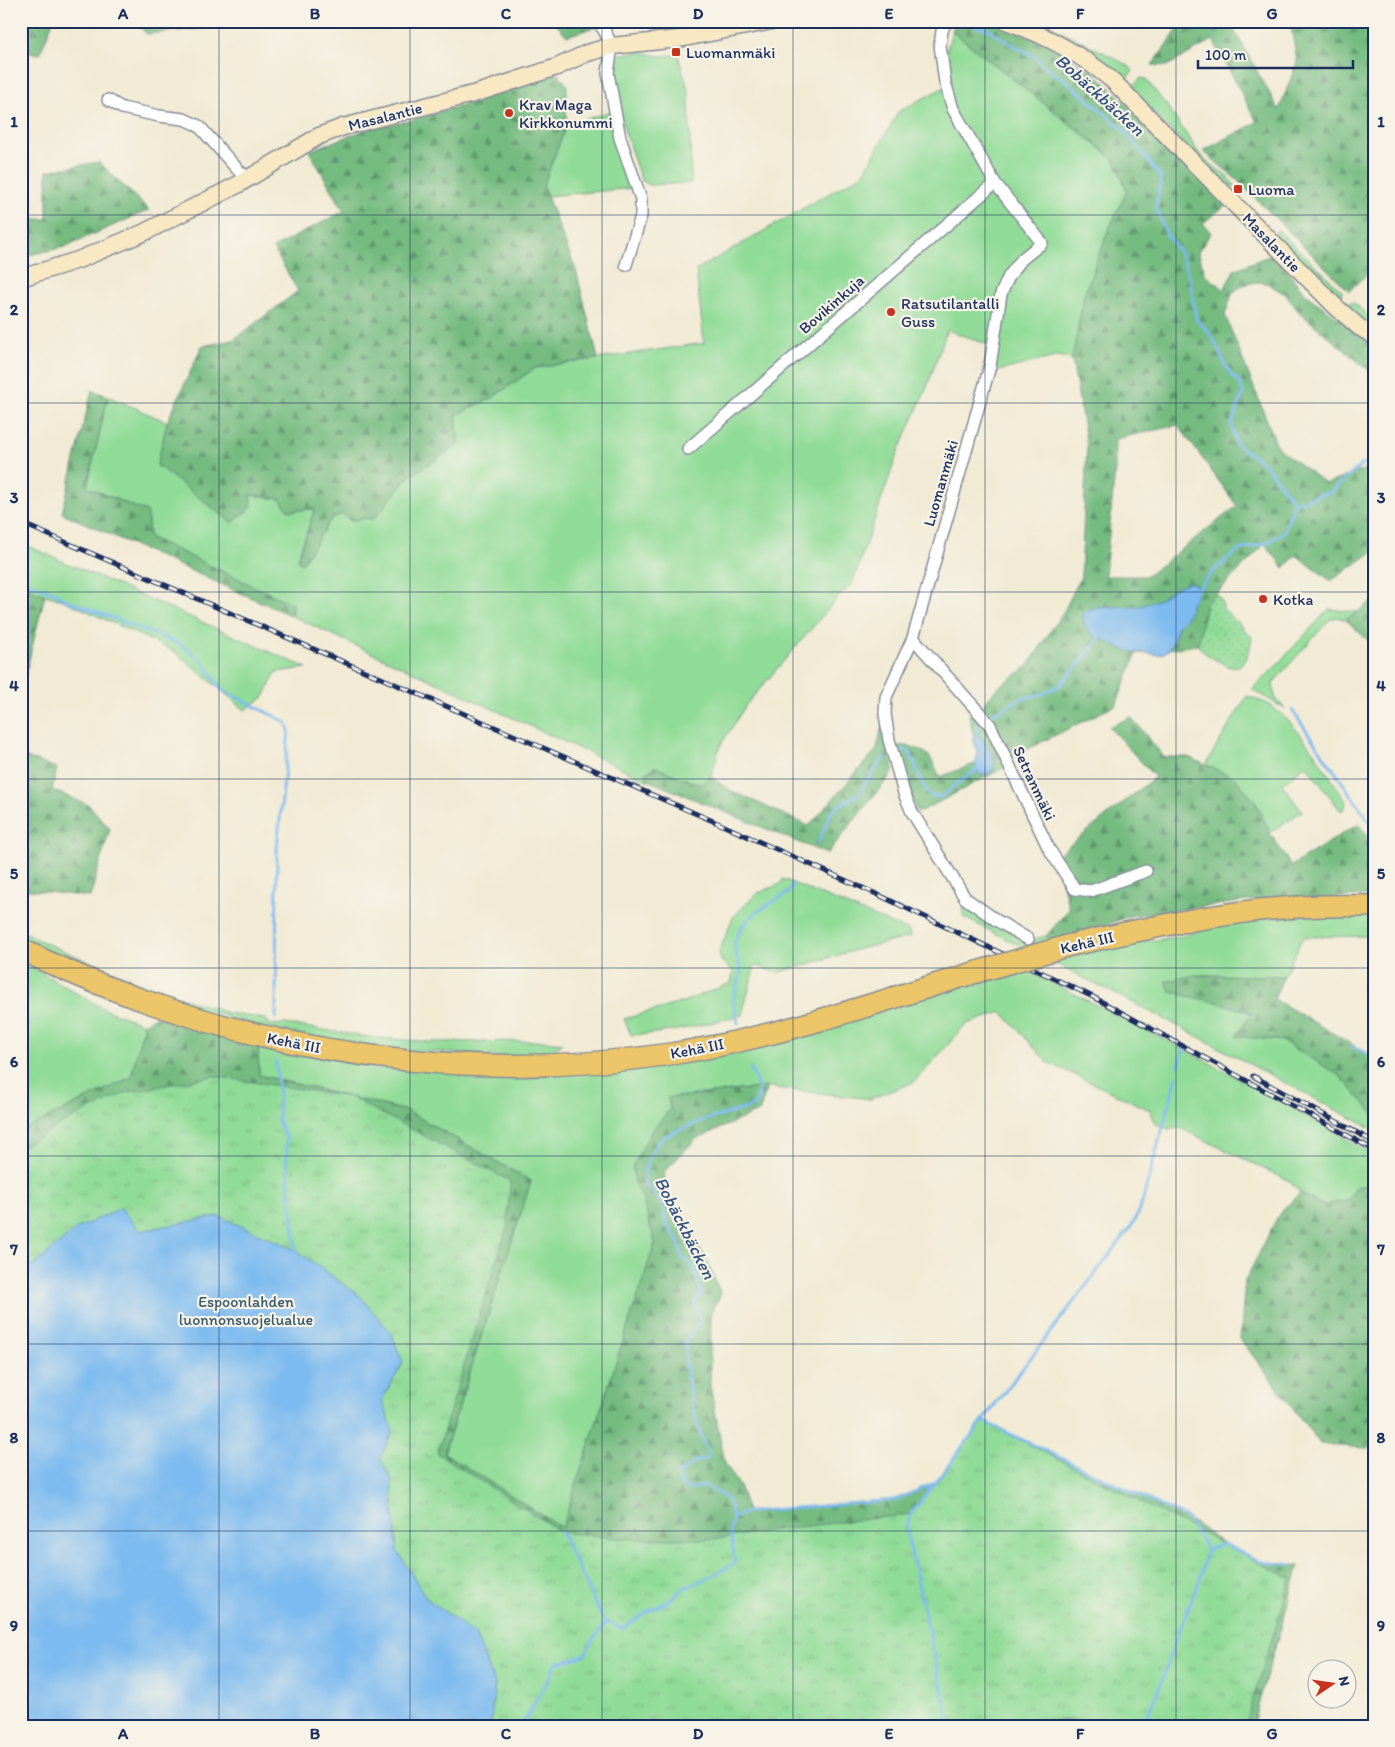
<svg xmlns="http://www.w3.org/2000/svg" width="1395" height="1747" font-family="Itim,sans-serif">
	<defs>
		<pattern id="forest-firs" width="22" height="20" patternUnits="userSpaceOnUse" patternTransform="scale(1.25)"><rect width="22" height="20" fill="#74bb80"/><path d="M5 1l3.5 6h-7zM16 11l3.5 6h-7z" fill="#5e986c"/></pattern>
		<pattern id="park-tufts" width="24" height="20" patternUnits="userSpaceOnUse" patternTransform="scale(1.25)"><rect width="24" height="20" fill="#90db97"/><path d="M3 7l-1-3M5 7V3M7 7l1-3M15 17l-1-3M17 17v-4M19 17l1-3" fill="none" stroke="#7cbc85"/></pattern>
		<pattern id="garden-dots" width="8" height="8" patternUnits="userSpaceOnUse" patternTransform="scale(1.25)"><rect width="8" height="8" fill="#90db97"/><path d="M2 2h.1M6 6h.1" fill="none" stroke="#7cbc85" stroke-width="1.8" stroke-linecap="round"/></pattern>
	</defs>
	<rect width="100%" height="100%" fill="#f7f3e8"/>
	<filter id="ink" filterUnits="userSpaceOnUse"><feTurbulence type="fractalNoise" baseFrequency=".02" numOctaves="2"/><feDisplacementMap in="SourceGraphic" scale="10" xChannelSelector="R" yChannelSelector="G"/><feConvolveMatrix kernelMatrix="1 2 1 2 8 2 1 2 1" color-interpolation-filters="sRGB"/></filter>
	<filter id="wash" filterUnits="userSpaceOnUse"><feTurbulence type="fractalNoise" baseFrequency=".0096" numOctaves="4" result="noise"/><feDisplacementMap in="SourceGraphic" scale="20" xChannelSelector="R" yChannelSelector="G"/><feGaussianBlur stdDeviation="1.12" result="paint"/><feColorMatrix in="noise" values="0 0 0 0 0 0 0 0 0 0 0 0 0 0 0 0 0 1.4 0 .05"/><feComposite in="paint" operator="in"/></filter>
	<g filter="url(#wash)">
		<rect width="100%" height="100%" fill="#f1ead4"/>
		<!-- grass -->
		<g fill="#90db97" stroke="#56857a">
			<path d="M1051 27 1074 37 1129 66 1133 71 1127 78H1122L1111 69 1048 31Z"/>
			<path d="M952 31 1114 159 1127 191 1108 231 1084 295 1072 360 1059 356 990 373 983 371 990 345 947 330 926 390 898 452 852 584 842 593 746 705 720 746 711 777 700 785 655 767 647 772V780L292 616 291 604 149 537 147 512 87 487 108 396 167 422 157 466 249 495 280 499 289 511 315 508 297 560 302 563 331 519 342 514 351 521 364 518 374 519 408 477 458 445 456 415 492 398 535 368 704 343 696 270 863 174 899 111 952 83 947 50Z"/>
			<path d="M639 52 661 56 678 54 689 93 691 183 649 185 641 180C628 142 611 96 614 55Z"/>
			<path d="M1141 78 1146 79 1167 106 1201 156 1224 174 1235 185 1234 188 1218 178 1136 95 1133 86Z"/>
			<path d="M611 111 634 188 547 196 543 186 566 126Z"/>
			<path d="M1278 230 1342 291 1341 297 1335 298 1276 237 1275 232Z"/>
			<path d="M1350 303H1354L1374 321V329L1347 308V305Z"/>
			<path d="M21 543 307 668 276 672 264 697 245 710 174 651 65 601 45 595 21 585Z"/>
			<path d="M1329 609 1357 612 1346 620 1337 617 1329 620 1273 683 1275 697 1285 709 1252 689 1275 667Z"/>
			<path d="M1247 696C1255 699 1263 701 1269 705 1298 722 1327 773 1346 801L1345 808 1341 811 1306 765 1282 784 1302 811 1270 833 1255 801 1206 764Z"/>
			<path d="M783 879 909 931 910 937 856 950 777 973 755 965 742 1015C705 1024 669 1034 631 1035L624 1019 680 1003 731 983 733 971 721 961 719 952 733 917 756 894 780 884Z"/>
			<path d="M964 904 1026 941 1046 936 1069 955 1123 941H1148L1183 936 1224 922 1301 915H1374V936L1303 937 1284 976 1195 975 1224 1004 1253 1014 1237 1036 1283 1041 1340 1076 1374 1114V1130L1159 1016 963 917Z"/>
			<path d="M21 930 39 940 140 984 228 1013 266 1019 270 1025 285 1024 369 1037 431 1042 545 1041 563 1043 552 1053 503 1057 371 1047 264 1028 140 991 21 939Z"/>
			<path d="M21 961 106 1010 144 1024 132 1077 21 1131Z"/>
			<path d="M1023 968 1184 1049 1279 1100 1374 1155V1184L1356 1187 1350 1199 1324 1206 1300 1193 1289 1181 1180 1128 1169 1129 1156 1124 1150 1110 1047 1062 1002 1012 967 1024 914 1082 870 1099 767 1087 668 1098 670 1109 651 1132 636 1187 642 1197 655 1243 562 1528 444 1453 531 1181 407 1111 259 1075 258 1045 628 1068Z"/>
		</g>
		<!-- forest -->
		<g fill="url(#forest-firs)" stroke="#48756f" fill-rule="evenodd">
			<path d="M21 21H53L40 54 21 52Z"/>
			<path d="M133 21H281L147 34Z"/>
			<path d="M553 21H614L567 36Z"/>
			<path d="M956 21H986L999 24 1043 42 1093 71 1227 204 1203 223 1211 233 1198 252 1206 275 1224 290 1234 270 1273 254 1304 292 1316 302 1374 342V375L1300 313 1285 294 1267 283 1255 282 1241 286 1232 294 1225 315 1278 448 1326 484 1374 466V551L1331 581 1296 555 1284 568 1265 544 1206 604 1198 645 1169 649 1162 654 1137 653 1116 705 1012 757 1005 767 918 813 908 791 895 747C905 743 921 748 929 756 933 761 937 771 940 777L974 764 976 770 980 775 976 732 973 734 969 715 982 707 997 688 1027 667 1065 609 1081 577 1087 446 1072 360 1084 295 1108 231 1127 191 1114 159 952 31ZM1178 425 1237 506 1147 576H1105L1115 470V439Z"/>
			<path d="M1184 21H1229L1279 110 1297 62 1290 21H1364L1374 40V267L1349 291 1237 180 1203 151 1257 122 1213 40 1167 66 1152 65Z"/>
			<path d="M558 73 567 85 566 126 543 186 576 270 598 358 535 368 492 398 456 415 459 445 408 477 374 519 364 518 351 521 342 514 331 519 302 564 297 560 315 509 289 511 280 499 250 495 252 507 232 523 157 465 167 422 202 346 233 340 298 291 273 248 344 211 309 151 370 128 413 120 505 92Z"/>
			<path d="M99 162 149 210 64 247 21 257V219H47V171Z"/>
			<path d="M92 390 108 396 87 487 147 512 149 537 292 604V616L62 513Z"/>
			<path d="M21 585 45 595 21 692Z"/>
			<path d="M1374 600V646L1346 620Z"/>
			<path d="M1131 717 1164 757H1188L1235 778 1255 801 1270 833 1291 866 1353 827 1359 825 1374 844V896L1248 901 1129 916 1096 929 1052 941 1046 936 1069 909 1064 889 1059 854 1155 777 1109 727Z"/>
			<path d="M882 725 894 771 827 854 647 780V772L655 767 700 785 711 777 730 790 809 826 877 749Z"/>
			<path d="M21 756 57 768 52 790 89 805 110 829 90 897 21 889Z"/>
			<path d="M1195 975 1284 976 1274 999 1374 1057V1114L1340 1076 1283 1041 1236 1036 1252 1013 1224 1004 1170 992 1166 981Z"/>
			<path d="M156 1016 258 1045 259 1075 407 1111 531 1181 444 1453 562 1528 655 1243 642 1197 636 1187 632 1167 651 1132 670 1109 668 1098 767 1087 760 1111 696 1139 664 1172 666 1186 676 1216 705 1256 721 1294 711 1312 710 1385 725 1463 739 1485 748 1512 895 1499 935 1483 983 1421 1187 1518 1224 1544 1261 1562 1299 1566 1252 1726H488L21 1267V1131L131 1077 144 1024Z"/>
			<path d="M1374 1184V1223L1367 1230 1369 1239 1374 1242V1449L1320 1444 1240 1339 1245 1281 1279 1214 1300 1193 1324 1206 1350 1199 1356 1187Z"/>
		</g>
		<!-- park -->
		<path fill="url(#park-tufts)" stroke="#56857a" d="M214 1076 350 1097 510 1181 507 1226 437 1453 561 1532 623 1539H718L775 1530 911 1514 983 1421 1291 1579 1244 1726C1206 1726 1168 1727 1130 1726 1092 1724 1054 1713 1016 1726H21V1147L76 1116 125 1093Z"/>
		<!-- garden -->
		<path fill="url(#garden-dots)" stroke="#56857a" d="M1216 594 1222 601 1223 608 1252 637C1251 647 1245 670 1231 667 1228 667 1223 663 1220 662 1210 657 1204 654 1198 645L1206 604Z"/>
		<!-- water -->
		<g fill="#7bbaef" stroke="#4b74a6">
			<path d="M1190 582 1199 587 1195 592 1197 596C1187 607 1192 607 1187 616 1185 620 1181 622 1179 625 1174 634 1173 650 1162 654 1156 655 1148 653 1142 653 1128 652 1114 647 1103 638L1099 639C1088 633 1084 626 1083 614L1085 611 1097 607 1141 606 1160 599 1175 588Z"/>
			<path d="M976 732C986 745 999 756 992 772L980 775C970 764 979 761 977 751 976 745 973 741 973 734Z"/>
			<path d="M121 1208 140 1231 218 1216 296 1250 360 1296 391 1333 403 1363 382 1400 393 1431 380 1458 391 1478 397 1550 426 1598 475 1634 495 1684 491 1721 488 1726H21V1267L34 1265 76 1229Z"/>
		</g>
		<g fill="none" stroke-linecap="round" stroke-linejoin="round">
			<!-- stream -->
			<g stroke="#7bbaef" stroke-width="3">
				<path d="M971 21 975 26 988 29 1009 43 1034 56 1053 73 1064 79 1125 131 1161 177 1156 208 1167 235 1181 254 1190 278 1196 319 1211 334 1220 354 1231 375 1240 382 1243 393 1231 425 1237 445 1265 464 1294 503 1284 532 1267 543 1239 550 1213 571 1193 595"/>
				<path d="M1294 503 1330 492 1362 465 1374 460"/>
				<path d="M21 580 56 593 61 598 180 644 201 660 222 690 286 722 289 730 277 848 276 1018"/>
				<path d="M1292 710 1374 828"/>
				<path d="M992 715 1020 699 1042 694 1059 686 1083 659 1101 637"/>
				<path d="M976 732 980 724"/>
				<path d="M900 750H907C919 764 918 784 931 796L942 797 954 786 976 770"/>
				<path d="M818 843 832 810 858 794 884 757"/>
				<path d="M738 1023 733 1000 741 972 734 944 742 926 758 911 788 893 793 885"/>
				<path d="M1352 1046 1374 1057"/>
				<path d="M276 1061 279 1098 278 1121 286 1138 287 1167 296 1250"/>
				<path d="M1179 1066 1184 1049"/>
				<path d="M983 1421 1187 1518 1207 1549"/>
				<path d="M733 1518 748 1512 895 1500 934 1483"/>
				<path d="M561 1532 605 1624"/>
				<path d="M521 1726 549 1679 555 1664 584 1655 597 1634 608 1621 622 1629 650 1610 665 1603 684 1588 710 1577 735 1563 730 1531 733 1518 728 1500 716 1491 705 1486 687 1489 681 1484 677 1475 694 1462 706 1459 708 1453C692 1417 686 1381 685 1342L700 1322 695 1303 701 1292 694 1268 682 1257 678 1240 667 1226 661 1202 645 1184V1168L656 1145 665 1136 701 1121 741 1110 754 1105 759 1095V1089L751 1069"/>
				<path d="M950 1726 906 1529 911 1514 1131 1227 1140 1210 1177 1076"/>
				<path d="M1142 1726 1161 1684 1175 1641 1199 1582 1207 1549 1224 1544 1261 1562 1292 1565"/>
			</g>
		</g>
	</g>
	<g filter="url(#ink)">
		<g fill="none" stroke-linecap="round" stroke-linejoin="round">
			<!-- street casing -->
			<g stroke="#868c99" stroke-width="14">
				<g id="street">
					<path d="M598 21 605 32 612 46 608 73 620 138 641 199V216L626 265"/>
					<path d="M946 21 942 31 940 45 945 82 953 109 995 183 1042 243 1022 259 1009 276 1001 294 990 366 913 638 886 697 885 714 889 740 904 793 912 812 965 898 996 920 1028 939"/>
					<path d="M108 100 122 108 159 116 184 119 199 126 239 171 249 178"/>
					<path d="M688 449 995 183"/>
					<path d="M913 638 990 725 1049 849 1075 889 1091 891 1146 871"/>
				</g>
			</g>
			<!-- secondary casing -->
			<g stroke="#868c99" stroke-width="19">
				<g id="secondary">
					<path d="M1006 21C1045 35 1081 54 1113 81L1336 307 1359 327 1374 336"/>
					<path d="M21 278 78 260 143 233 239 184 319 136 343 127 477 93 557 67 587 53 612 46 679 39 772 21"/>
				</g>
			</g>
			<!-- highway casing -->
			<g stroke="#868c99" stroke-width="24">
				<g id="highway">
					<path d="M1067 946C1125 933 1184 920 1244 912 1286 906 1331 905 1374 906"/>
					<path d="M21 949C62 970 105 987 148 1002 314 1061 496 1080 671 1054 772 1039 872 1004 970 974"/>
				</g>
			</g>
			<!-- street -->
			<use href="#street" stroke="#fff" stroke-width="11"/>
			<!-- secondary -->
			<use href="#secondary" stroke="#f8e8c3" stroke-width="16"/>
			<!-- highway -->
			<use href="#highway" stroke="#edc569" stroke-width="21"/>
			<!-- rail casing -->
			<g stroke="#1b2f5e" stroke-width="5">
				<g id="rail">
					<path d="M21 523 720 824 883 897 1093 997 1374 1150"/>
					<path d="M1253 1076 1374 1142"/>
				</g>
			</g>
			<!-- rail -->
			<use href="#rail" stroke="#f7f3e8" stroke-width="3" stroke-dasharray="9" stroke-linecap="butt"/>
			<!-- highway-bridge casing -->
			<g stroke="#868c99" stroke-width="24" stroke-linecap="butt">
				<path id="highway-bridge" d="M970 974 1067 946"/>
			</g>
			<!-- highway-bridge -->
			<use href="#highway-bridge" stroke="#edc569" stroke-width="21"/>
		</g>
	</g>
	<!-- grid -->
	<path fill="none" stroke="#1b2f5e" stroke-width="1" stroke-opacity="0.55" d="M219 21V1726M410 21V1726M602 21V1726M793 21V1726M985 21V1726M1176 21V1726M21 215H1374M21 403H1374M21 592H1374M21 779H1374M21 968H1374M21 1156H1374M21 1344H1374M21 1531H1374"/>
	<!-- markers -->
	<g fill="#c8321e" stroke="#f7f3e8" stroke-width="2">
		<rect x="671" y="47" width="10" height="10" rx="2.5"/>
		<circle cx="509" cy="113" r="5"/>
		<rect x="1233" y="184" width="10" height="10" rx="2.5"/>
		<circle cx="891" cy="312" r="5"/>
		<circle cx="1263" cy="599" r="5"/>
	</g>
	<g text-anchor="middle" stroke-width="4.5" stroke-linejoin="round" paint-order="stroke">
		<!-- poi labels -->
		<g font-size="16" fill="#1b2f5e" stroke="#f7f3e8" text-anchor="start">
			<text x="686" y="58">Luomanmäki</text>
			<text x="519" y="110">Krav Maga<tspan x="519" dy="18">Kirkkonummi</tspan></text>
			<text x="1248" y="195">Luoma</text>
			<text x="901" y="309">Ratsutilantalli<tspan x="901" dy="18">Guss</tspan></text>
			<text x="1273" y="605">Kotka</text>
		</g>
		<!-- street labels -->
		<g font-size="16" fill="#1b2f5e" stroke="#f7f3e8">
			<text transform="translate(385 116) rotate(-14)" y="6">Masalantie</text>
			<text transform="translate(1272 242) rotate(46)" y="6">Masalantie</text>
			<text transform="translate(831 304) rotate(-41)" y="6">Bovikinkuja</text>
			<text transform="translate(940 483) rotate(-74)" y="6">Luomanmäki</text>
			<text transform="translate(1035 783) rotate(65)" y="6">Setranmäki</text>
			<text transform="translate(1087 942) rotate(-13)" y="6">Kehä III</text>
			<text transform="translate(294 1042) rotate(11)" y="6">Kehä III</text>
			<text transform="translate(697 1048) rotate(-11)" y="6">Kehä III</text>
		</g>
		<!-- park labels -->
		<g font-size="16" fill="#385a6c" stroke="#f7f3e8">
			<text x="246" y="1307">Espoonlahden<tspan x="246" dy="18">luonnonsuojelualue</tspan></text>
		</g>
		<!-- water labels -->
		<g font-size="18" font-style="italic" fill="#335282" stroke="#f7f3e8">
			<text transform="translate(1100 95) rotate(42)" y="6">Bobäckbäcken</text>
			<text transform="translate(685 1228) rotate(63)" y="6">Bobäckbäcken</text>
		</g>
	</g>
	<!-- margin -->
	<rect width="1395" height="1747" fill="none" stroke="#f7f3e8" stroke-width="55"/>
	<!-- north arrow -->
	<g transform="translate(1332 1684) rotate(77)"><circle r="24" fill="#f7f3e8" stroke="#9fa5b1"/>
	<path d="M0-4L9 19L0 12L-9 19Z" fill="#c8321e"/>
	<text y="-8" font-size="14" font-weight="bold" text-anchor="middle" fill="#1b2f5e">N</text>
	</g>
	<!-- scale -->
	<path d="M1198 60v8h155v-8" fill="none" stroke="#1b2f5e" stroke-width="2.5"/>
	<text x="1205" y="60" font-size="15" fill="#1b2f5e" stroke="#f7f3e8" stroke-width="4" paint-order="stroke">100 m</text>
	<rect x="28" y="28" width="1340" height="1692" fill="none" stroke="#1b2f5e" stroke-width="2"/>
	<g font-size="16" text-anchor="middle" font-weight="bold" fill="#1b2f5e">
		<text x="123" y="19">A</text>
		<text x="315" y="19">B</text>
		<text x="506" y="19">C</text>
		<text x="698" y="19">D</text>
		<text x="889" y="19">E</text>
		<text x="1080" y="19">F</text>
		<text x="1272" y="19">G</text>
		<text x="14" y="127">1</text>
		<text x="1381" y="127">1</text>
		<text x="14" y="315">2</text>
		<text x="1381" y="315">2</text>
		<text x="14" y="503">3</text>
		<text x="1381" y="503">3</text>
		<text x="14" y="691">4</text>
		<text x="1381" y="691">4</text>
		<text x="14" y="879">5</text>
		<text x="1381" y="879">5</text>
		<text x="14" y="1067">6</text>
		<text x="1381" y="1067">6</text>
		<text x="14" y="1255">7</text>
		<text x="1381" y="1255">7</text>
		<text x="14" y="1443">8</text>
		<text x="1381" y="1443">8</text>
		<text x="14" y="1631">9</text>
		<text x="1381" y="1631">9</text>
		<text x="123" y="1739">A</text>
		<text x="315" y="1739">B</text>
		<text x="506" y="1739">C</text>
		<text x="698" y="1739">D</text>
		<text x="889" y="1739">E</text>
		<text x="1080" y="1739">F</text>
		<text x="1272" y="1739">G</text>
	</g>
</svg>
